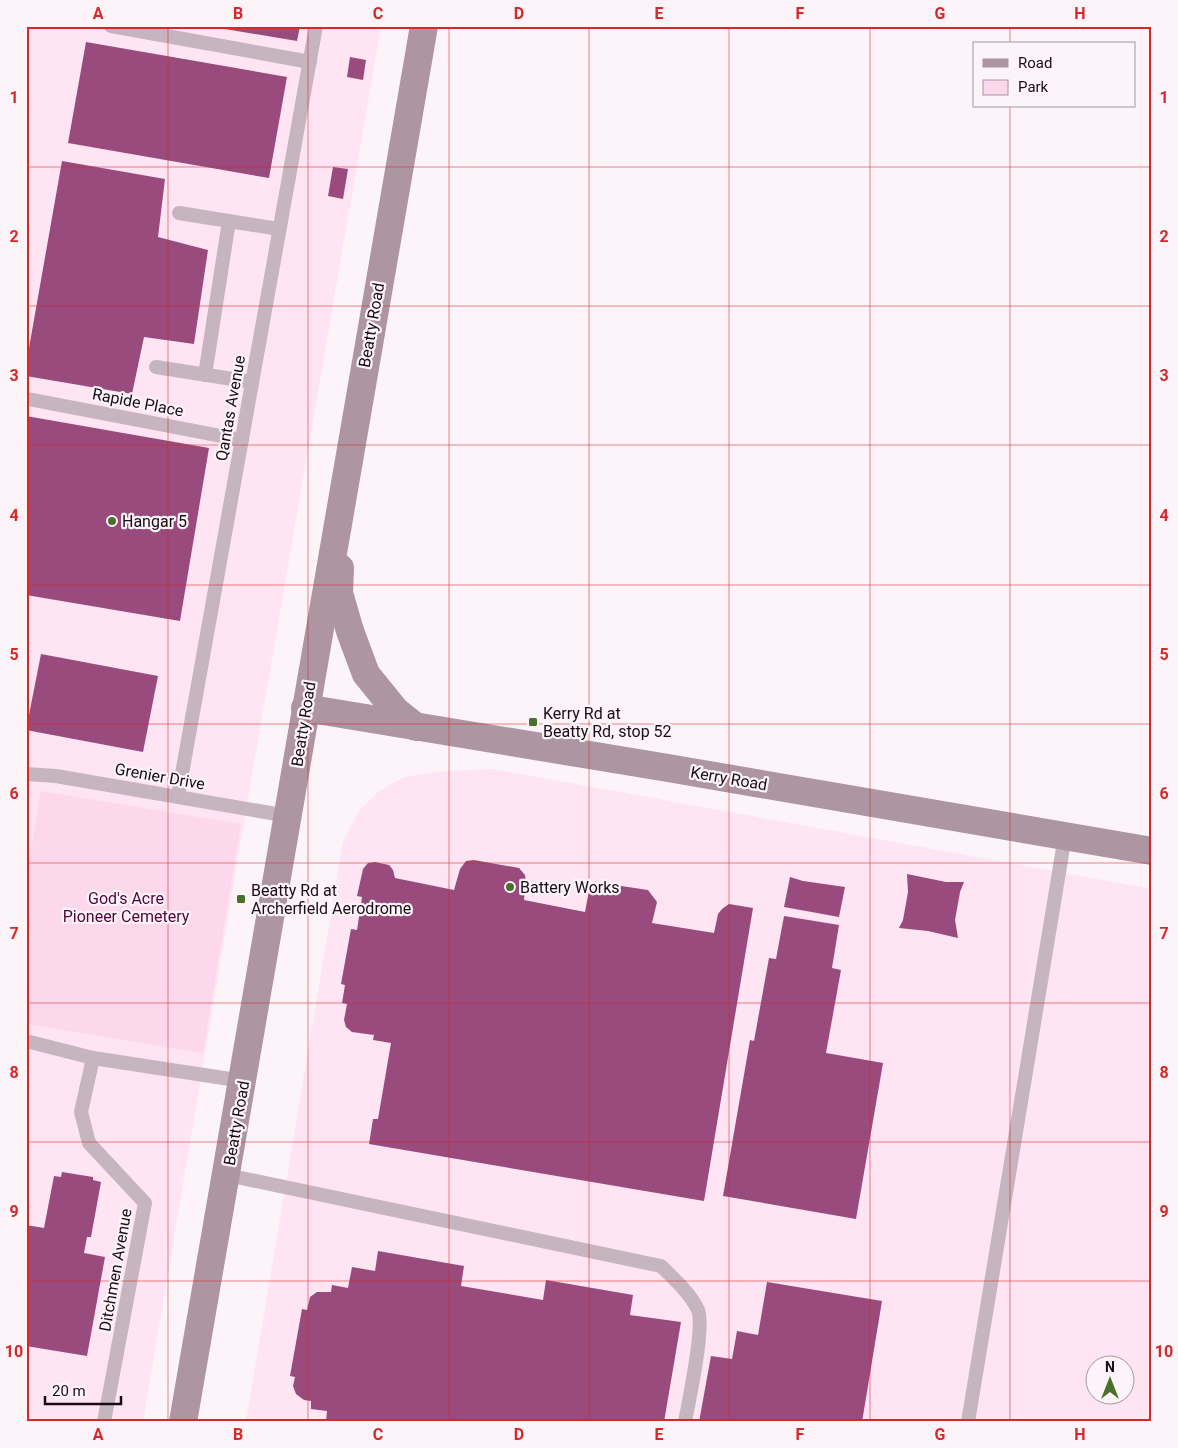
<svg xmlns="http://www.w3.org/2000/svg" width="1178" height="1448" font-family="Roboto,sans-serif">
	<rect width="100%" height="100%" fill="#fcf4f8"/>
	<!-- built -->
	<g fill="#ffe4f3" fill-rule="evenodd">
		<path d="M26 26H381L243 827 143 1422H26Z"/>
		<path d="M493 769 1152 889V1422H246L343 841 359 811 378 792 404 777 445 771ZM1096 1366H1126V1396H1096Z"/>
	</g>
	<!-- green -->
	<path fill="#fdd7ec" d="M41 791 241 824 203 1053 26 1024V882Z"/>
	<!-- building -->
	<g fill="#994b7d">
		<path d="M213 26H300L297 41 213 27Z"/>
		<path d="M86 42 287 77 269 178 68 143Z"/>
		<path d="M350 57 366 60 363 80 347 77Z"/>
		<path d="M62 161 165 179 158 237 208 250 194 344 144 337 132 394 26 376V365Z"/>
		<path d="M333 167 348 169 343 199 328 196Z"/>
		<path d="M26 416 209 448 180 621 26 595Z"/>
		<path d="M41 654 158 676 143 752 26 730Z"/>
		<path d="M474 860 519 868 525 875 526 882 524 900 585 912 589 891 594 885 601 883 648 890 657 902 652 923 714 933 718 914 722 909 729 904 753 908 704 1201 369 1144 373 1119H378L391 1043 373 1040 374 1035 352 1032 346 1027 344 1020 347 1004 342 1003 345 985 341 984 351 929 357 930 362 897 357 896 363 869 368 863 375 862 389 865 393 870 395 878 454 890 460 869 466 861Z"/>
		<path d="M907 874 946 882H964L960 892 955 920 958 938 928 931 899 928 903 920 908 892Z"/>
		<path d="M790 877 803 881 845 887 839 917 784 907Z"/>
		<path d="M784 916 839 925 832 968 841 970 826 1053 883 1063 856 1219 723 1196 750 1040 754 1041 769 958 776 959Z"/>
		<path d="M62 1172 93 1177V1180L101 1182 91 1237H87L84 1253 105 1257 87 1356 26 1346V1225L44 1228 54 1176 61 1177Z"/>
		<path d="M378 1251 464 1266 461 1286 543 1300 546 1280 633 1295 630 1315 681 1322 664 1422H326L327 1411 311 1409V1401L304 1400 296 1394 293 1386 295 1377 290 1376 302 1309 307 1310 310 1297 317 1292H331L332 1285 348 1288 352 1267 375 1271Z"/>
		<path d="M767 1282 882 1301 862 1422H699L711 1356 732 1359 737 1331 758 1335Z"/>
	</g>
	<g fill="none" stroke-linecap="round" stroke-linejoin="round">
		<!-- lane -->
		<g stroke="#c6b5be" stroke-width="14">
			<path d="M111 26 310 62"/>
			<path d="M179 213 279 229"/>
			<path d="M156 367 252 382"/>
			<path d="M205 375 229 221"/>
			<path d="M28 399 242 440"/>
			<path d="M26 774 56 776 288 816"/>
			<path d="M178 796 316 26"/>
			<path d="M26 1041 93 1058 243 1081"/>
			<path d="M93 1058 81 1112 89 1143 145 1203 104 1422"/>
			<path d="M227 1175 661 1266C673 1278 691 1294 698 1310 705 1327 689 1400 685 1422"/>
			<path d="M968 1422 1065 836"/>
		</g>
		<!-- secondary -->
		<g stroke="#ad95a2" stroke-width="28">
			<path d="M340 568 339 593 350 631 366 674 396 711 416 727"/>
			<path d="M305 708 668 768 1152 851"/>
			<path d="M183 1422C265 957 342 491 424 26"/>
		</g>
	</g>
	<!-- grid -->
	<path fill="none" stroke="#d62828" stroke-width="1" stroke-opacity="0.55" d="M168 26V1422M308 26V1422M449 26V1422M589 26V1422M729 26V1422M870 26V1422M1010 26V44M1010 106V1422M26 167H1152M26 306H1152M26 445H1152M26 585H1152M26 724H1152M26 863H1152M26 1003H1152M26 1142H1152M26 1281H1152"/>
	<!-- markers -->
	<g fill="#4a702b" stroke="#fcf4f8" stroke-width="2">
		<circle cx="112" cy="521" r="5"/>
		<rect x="528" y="717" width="10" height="10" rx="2.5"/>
		<circle cx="510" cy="887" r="5"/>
		<rect x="236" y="894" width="10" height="10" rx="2.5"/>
	</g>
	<g text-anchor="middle" stroke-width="4.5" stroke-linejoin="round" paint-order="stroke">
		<!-- street labels -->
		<g font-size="16" fill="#190d14" stroke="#fcf4f8">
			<text transform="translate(371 325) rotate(-80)" y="6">Beatty Road</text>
			<text transform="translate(138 402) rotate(11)" y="6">Rapide Place</text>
			<text transform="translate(230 408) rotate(-80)" y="6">Qantas Avenue</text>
			<text transform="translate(303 724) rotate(-81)" y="6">Beatty Road</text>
			<text transform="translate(160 776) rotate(10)" y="6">Grenier Drive</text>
			<text transform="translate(729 778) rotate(10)" y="6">Kerry Road</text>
			<text transform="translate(236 1123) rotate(-80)" y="6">Beatty Road</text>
			<text transform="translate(115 1270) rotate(-80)" y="6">Ditchmen Avenue</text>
		</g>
		<!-- poi labels -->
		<g font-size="16" fill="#190d14" stroke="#fcf4f8" text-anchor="start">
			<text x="122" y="527">Hangar 5</text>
			<text x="543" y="719">Kerry Rd at<tspan x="543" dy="18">Beatty Rd, stop 52</tspan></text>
			<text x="520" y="893">Battery Works</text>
			<text x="251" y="896">Beatty Rd at<tspan x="251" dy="18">Archerfield Aerodrome</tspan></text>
		</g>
		<!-- park labels -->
		<g font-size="16" fill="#51033b" stroke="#fcf4f8">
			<text x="126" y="904">God's Acre<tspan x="126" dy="18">Pioneer Cemetery</tspan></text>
		</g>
	</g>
	<!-- border -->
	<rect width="1178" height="1448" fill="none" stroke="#fcf4f8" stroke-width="55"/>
	<!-- legend -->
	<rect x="973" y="42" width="162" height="65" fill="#fcf4f8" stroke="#a1989d"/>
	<rect x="983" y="59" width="25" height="8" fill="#ad95a2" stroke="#a1989d"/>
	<text x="1018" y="68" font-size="15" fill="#190d14">Road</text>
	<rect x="983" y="80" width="25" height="15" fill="#fdd7ec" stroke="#a1989d"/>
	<text x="1018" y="92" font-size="15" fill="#190d14">Park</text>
	<!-- north arrow -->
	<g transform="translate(1110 1380)"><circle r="24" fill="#fcf4f8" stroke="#a1989d"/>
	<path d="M0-4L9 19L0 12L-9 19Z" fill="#4a702b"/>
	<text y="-8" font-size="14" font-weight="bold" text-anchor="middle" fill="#190d14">N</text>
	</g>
	<!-- scale -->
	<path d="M45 1396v8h76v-8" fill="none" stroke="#190d14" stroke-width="2.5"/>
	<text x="52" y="1396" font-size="15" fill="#190d14" stroke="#fcf4f8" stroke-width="4" paint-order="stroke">20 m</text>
	<rect x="28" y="28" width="1122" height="1392" fill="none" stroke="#d62828" stroke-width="2"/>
	<g font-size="16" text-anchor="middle" font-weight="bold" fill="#d62828">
		<text x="98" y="19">A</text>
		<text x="238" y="19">B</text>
		<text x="378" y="19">C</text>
		<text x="519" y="19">D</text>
		<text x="659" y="19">E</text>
		<text x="800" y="19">F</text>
		<text x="940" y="19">G</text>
		<text x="1080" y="19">H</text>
		<text x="14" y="103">1</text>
		<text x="1164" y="103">1</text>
		<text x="14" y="242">2</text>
		<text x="1164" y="242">2</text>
		<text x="14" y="381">3</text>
		<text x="1164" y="381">3</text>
		<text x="14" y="521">4</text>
		<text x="1164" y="521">4</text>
		<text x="14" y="660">5</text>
		<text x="1164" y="660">5</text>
		<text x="14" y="799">6</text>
		<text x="1164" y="799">6</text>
		<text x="14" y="939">7</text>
		<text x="1164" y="939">7</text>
		<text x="14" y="1078">8</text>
		<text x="1164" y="1078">8</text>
		<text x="14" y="1217">9</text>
		<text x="1164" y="1217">9</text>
		<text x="14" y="1357">10</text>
		<text x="1164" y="1357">10</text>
		<text x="98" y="1440">A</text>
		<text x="238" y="1440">B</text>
		<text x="378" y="1440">C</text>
		<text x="519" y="1440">D</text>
		<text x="659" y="1440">E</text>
		<text x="800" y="1440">F</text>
		<text x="940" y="1440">G</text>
		<text x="1080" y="1440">H</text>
	</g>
</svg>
